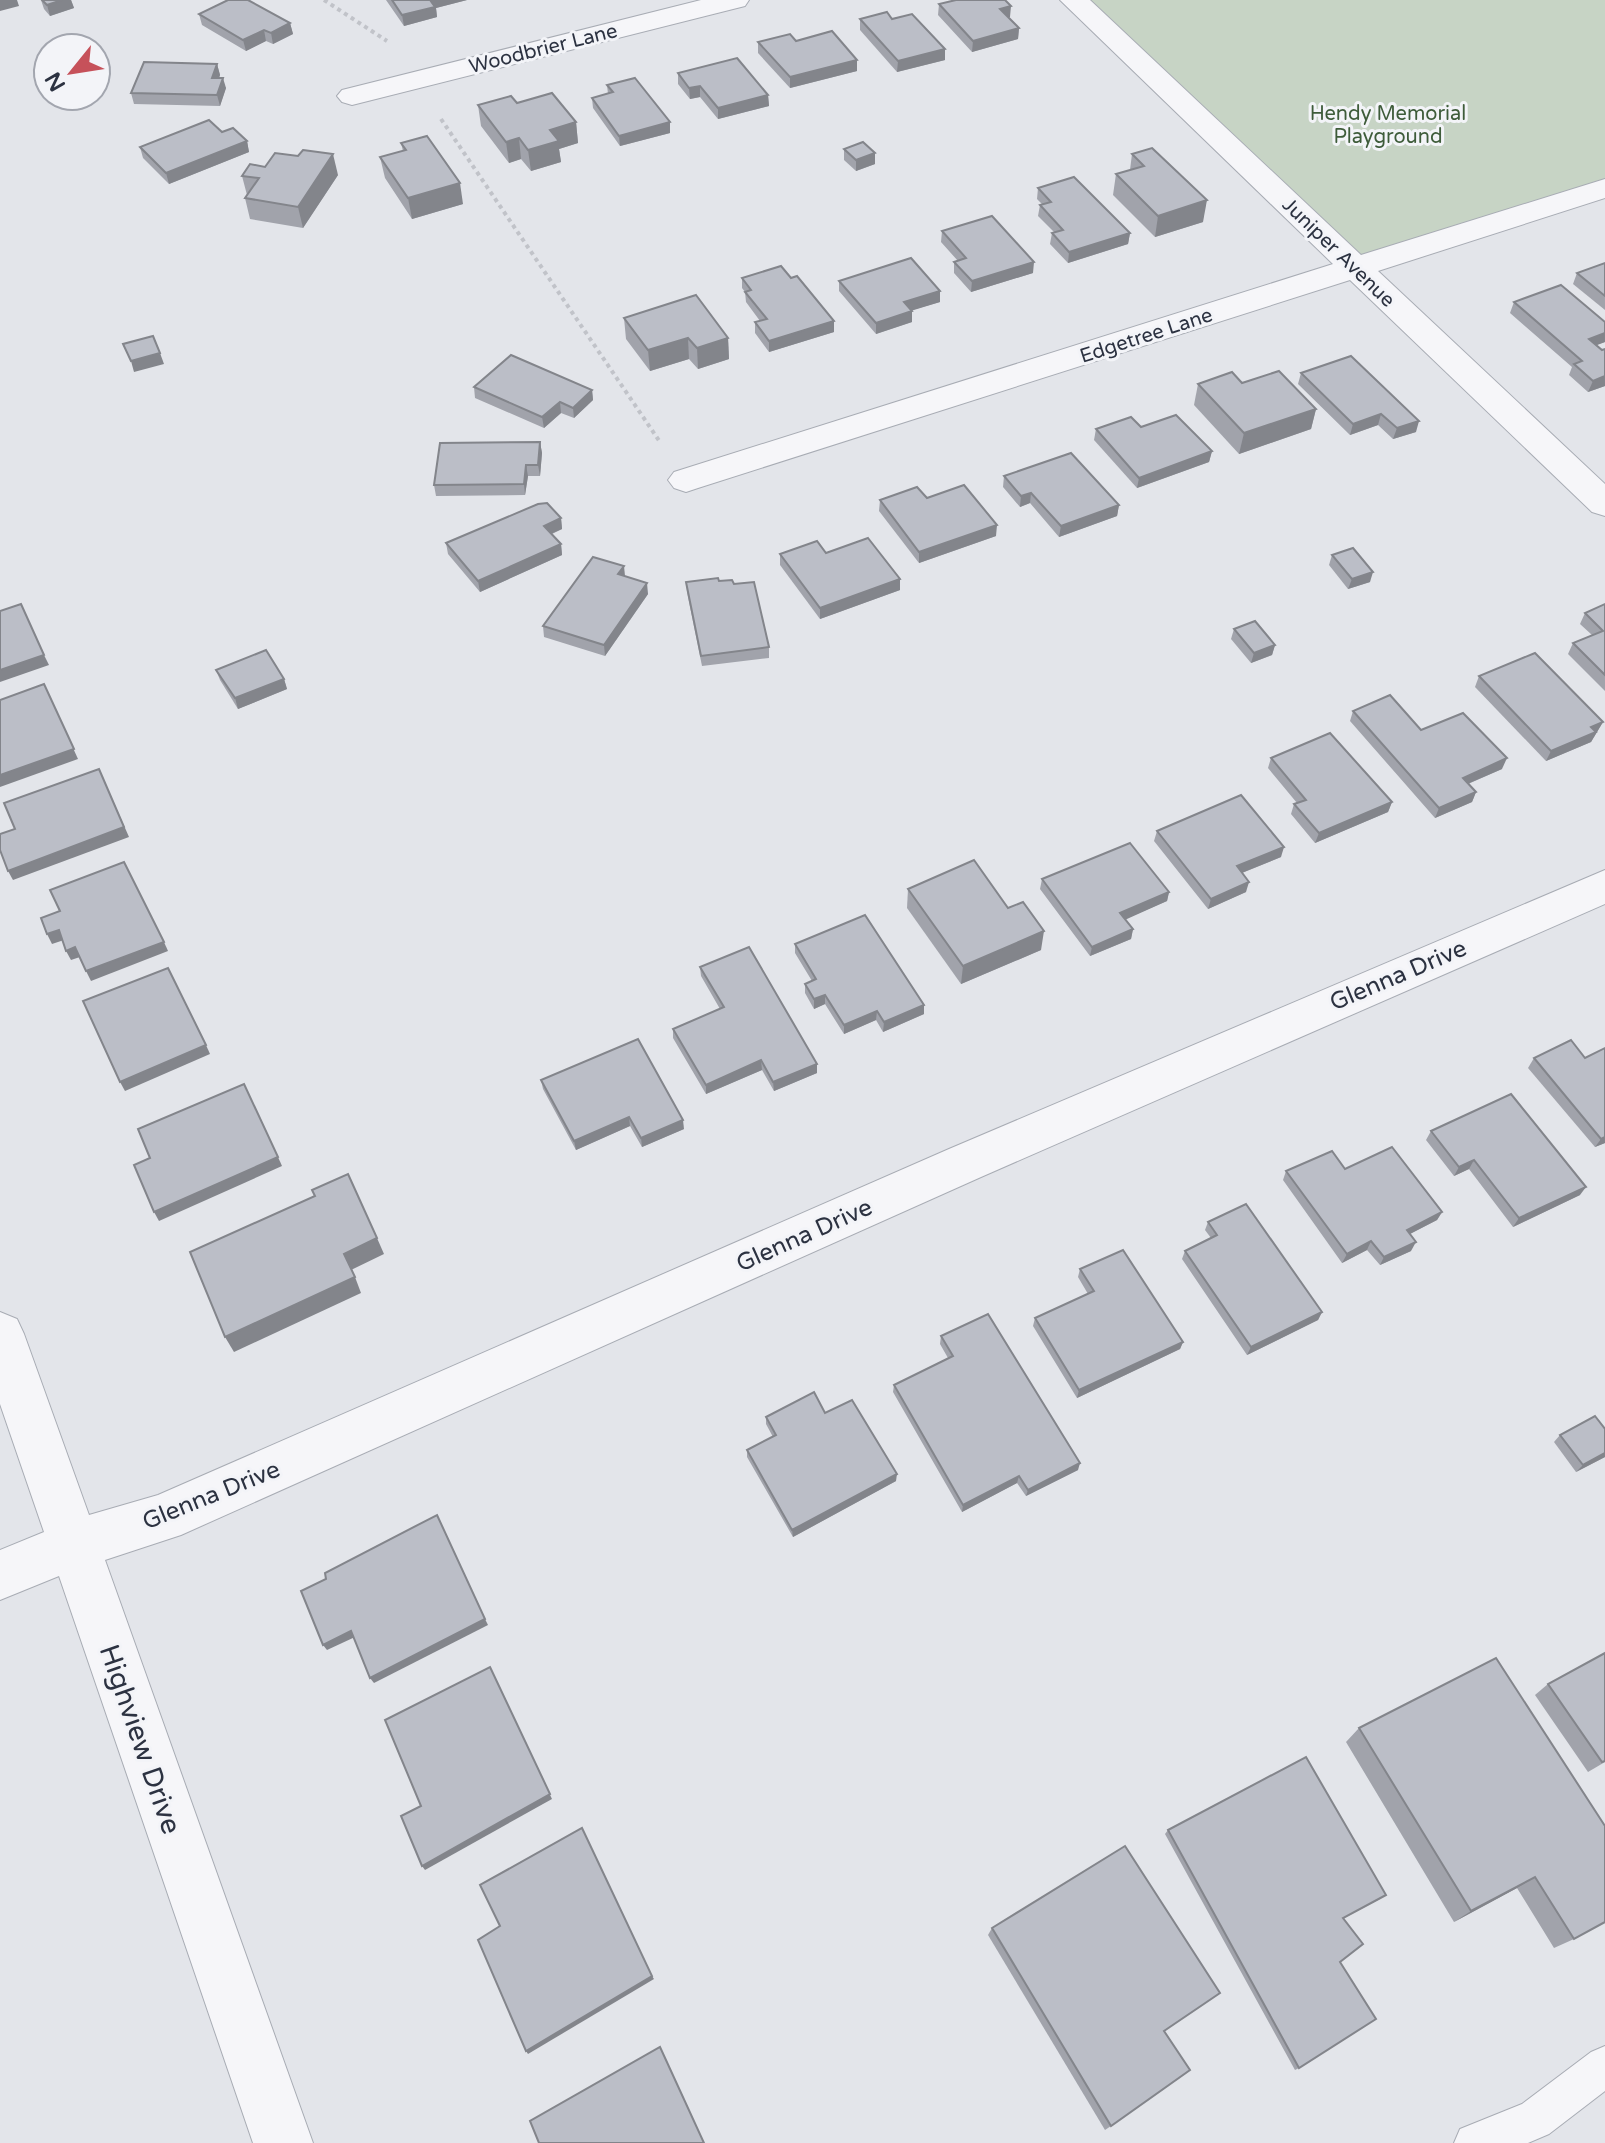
<svg xmlns="http://www.w3.org/2000/svg" width="1605" height="2143" font-family="'Varela Round',sans-serif">
	<rect width="100%" height="100%" fill="#e3e5ea"/>
	<!-- green -->
	<path fill="#c7d4c5" d="M1074 0H1605V188L1355 269Z"/>
	<g fill="none" stroke-linecap="round" stroke-linejoin="round">
		<!-- service casing -->
		<g stroke="#a8acb4" stroke-width="2">
			<path id="service" d="M1605 2046V2091L1549 2134 1528 2143H1454L1460 2129 1522 2104 1591 2052Z"/>
		</g>
		<!-- minor casing -->
		<g stroke="#a8acb4" stroke-width="2">
			<g id="minor">
				<path d="M701 0H749L745 6 352 105 342 102 337 96 342 90Z"/>
				<path d="M1060 0H1090L1361 255 1605 179V198L1378 271 1605 484V516L1592 512 1350 280 698 488 686 492 674 488 668 480 674 472 1333 264Z"/>
				<path d="M1605 870V904L981 1177 181 1535 105 1560 313 2143H253L59 1576 0 1600V1550L44 1532 0 1404V1312L17 1319 24 1334 89 1515 158 1495 949 1149Z"/>
			</g>
		</g>
		<!-- path -->
		<g stroke="#c1c3c9" stroke-width="4" stroke-dasharray="4 4" stroke-linecap="butt">
			<path d="M324 0 387 41"/>
			<path d="M441 119 660 442"/>
		</g>
		<!-- service -->
		<use href="#service" fill="#f6f6f9" fill-rule="evenodd"/>
		<!-- minor -->
		<use href="#minor" fill="#f6f6f9" fill-rule="evenodd"/>
	</g>
	<!-- wall -->
	<g fill="#a1a3ab">
		<path d="M41 0H71L74 8 50 16 44 9Z"/>
		<path d="M386 0H467L436 8 437 17 404 26Z"/>
		<path d="M939 4 1010 17H1008L1019 28 1018 39 972 52 938 15Z"/>
		<path d="M199 14 290 23 293 34 273 44 266 41 246 51 202 25Z"/>
		<path d="M860 19H892L945 49V60L897 72 860 30Z"/>
		<path d="M758 42 857 71 790 88 758 53Z"/>
		<path d="M217 64 220 75 219 78 226 88 220 106 134 104 131 93Z"/>
		<path d="M678 73 768 95 769 106 718 119 700 97 690 99 678 84Z"/>
		<path d="M607 85 670 122V133L620 146 593 108 592 98 608 94Z"/>
		<path d="M517 103 576 122 578 143 559 149 561 162 531 171 521 159 509 163 481 126 478 105Z"/>
		<path d="M222 132 247 141 249 152 169 184 143 158 140 147Z"/>
		<path d="M401 143 463 204 412 219 385 178 380 157 403 151Z"/>
		<path d="M844 149 875 164 856 171 844 160Z"/>
		<path d="M1132 154 1203 222 1155 237 1113 195 1116 174 1130 170Z"/>
		<path d="M338 175 303 228 250 219 245 198 247 195 242 176Z"/>
		<path d="M1038 188 1130 233 1128 244 1068 263 1050 244 1052 233 1054 232 1038 216 1040 205 1042 204 1037 199Z"/>
		<path d="M942 231 1033 273 971 292 954 273V262L958 261 941 242Z"/>
		<path d="M1605 263V310L1573 284 1577 273Z"/>
		<path d="M742 278 834 332 769 352 755 333V322L760 321 746 302 745 292 742 288Z"/>
		<path d="M839 281 940 302 912 310V322L876 334 839 291Z"/>
		<path d="M1514 302 1605 322V342L1596 345 1602 350 1605 349V386L1588 392 1569 375 1572 367 1510 313Z"/>
		<path d="M624 318 728 338 729 359 698 369 689 359 650 371 626 339Z"/>
		<path d="M1301 373 1416 432 1393 439 1378 425 1350 435 1298 384Z"/>
		<path d="M1242 383 1316 409 1311 429 1239 454 1194 405 1198 384Z"/>
		<path d="M474 387 592 390 593 400 574 418 561 413 544 428 475 398Z"/>
		<path d="M1096 429 1212 451 1209 462 1137 488 1094 440Z"/>
		<path d="M540 442 542 453 540 476H528L525 495 436 496 434 485Z"/>
		<path d="M1004 476 1119 505 1117 516 1059 537 1030 503 1020 507 1003 487Z"/>
		<path d="M927 498 996 536 919 563 879 511 880 500Z"/>
		<path d="M561 518 562 529 552 534 561 544 562 555 480 592 448 554 446 543Z"/>
		<path d="M826 553 900 590 820 619 780 565V554Z"/>
		<path d="M1332 555 1370 582 1348 589 1329 565Z"/>
		<path d="M625 576 648 594 605 656 544 637 543 626Z"/>
		<path d="M719 581 734 584 769 647V658L702 666 687 592 686 582Z"/>
		<path d="M1605 604V691L1568 654 1573 643 1592 635 1580 624 1585 613Z"/>
		<path d="M1234 629 1275 645 1272 655 1251 663 1231 639Z"/>
		<path d="M216 670 284 679 287 689 238 709 220 680Z"/>
		<path d="M1479 676 1603 722 1591 742 1546 761 1475 687Z"/>
		<path d="M1353 711 1421 730 1502 769 1468 784 1476 792 1472 802 1435 818 1350 721Z"/>
		<path d="M1271 758 1392 802 1388 812 1315 843 1291 814 1294 804 1297 803 1268 768Z"/>
		<path d="M1157 831 1281 857 1242 873 1246 892 1208 909 1154 841Z"/>
		<path d="M1042 879 1169 892 1167 901 1125 919 1133 929 1131 939 1090 956 1040 889Z"/>
		<path d="M908 889 1008 908 1041 950 961 984 907 908Z"/>
		<path d="M795 944 924 1005V1014L883 1032 876 1020 844 1034 825 1004 814 1009 805 993V984L812 981 795 953Z"/>
		<path d="M700 967 817 1064V1073L774 1091 762 1070 706 1094 673 1038V1029L720 1009 701 976Z"/>
		<path d="M1534 1058H1585L1605 1143 1595 1147 1528 1068Z"/>
		<path d="M541 1080 684 1129 642 1147 630 1126 576 1150 543 1089Z"/>
		<path d="M1431 1131 1580 1195 1513 1227 1469 1169 1454 1176 1426 1140Z"/>
		<path d="M1286 1171 1442 1212 1437 1220 1410 1234 1411 1251 1380 1265 1367 1250 1342 1263 1283 1180Z"/>
		<path d="M1208 1222 1322 1312 1318 1320 1247 1355 1182 1259 1185 1251 1211 1238 1205 1230Z"/>
		<path d="M1080 1269 1183 1342 1180 1349 1077 1398 1033 1326 1035 1318 1088 1294 1078 1277Z"/>
		<path d="M941 1336 1078 1470 1026 1496 1017 1483 962 1512 893 1392 894 1385 948 1358 940 1344Z"/>
		<path d="M825 1413 896 1481 793 1537 747 1457V1450L773 1437 766 1424V1417Z"/>
		<path d="M1605 1429V1457L1576 1472 1554 1442 1560 1435Z"/>
		<path d="M1605 1653V1762L1588 1772 1535 1695 1548 1684Z"/>
		<path d="M1496 1658 1574 1939 1554 1948 1517 1888 1454 1922 1346 1742 1359 1728Z"/>
		<path d="M1168 1830 1380 1899 1344 1918 1340 1962 1299 2068 1295 2070 1165 1834Z"/>
		<path d="M992 1928 1111 2126 1105 2130 988 1935Z"/>
	</g>
	<!-- shaded-wall -->
	<g fill="#83858b">
		<path d="M0 0H17L19 6 0 11Z"/>
		<path d="M62 0H71L74 8 50 16 47 5Z"/>
		<path d="M430 0H467L436 8 437 17 404 26 402 15Z"/>
		<path d="M1011 6 1010 17 999 20 1000 9Z"/>
		<path d="M290 23 293 34 273 44 271 33Z"/>
		<path d="M1019 28 1018 39 972 52 973 41Z"/>
		<path d="M264 30 266 41 246 51 243 40Z"/>
		<path d="M945 49V60L897 72 898 61Z"/>
		<path d="M857 60V71L790 88V77Z"/>
		<path d="M217 64 220 75 215 88 212 78Z"/>
		<path d="M223 78 226 88 220 106 217 95Z"/>
		<path d="M700 86V97L690 99 689 88Z"/>
		<path d="M768 95 769 106 718 119V108Z"/>
		<path d="M576 122 578 143 559 149 561 162 531 171 528 150 550 130Z"/>
		<path d="M670 122V133L620 146 619 136Z"/>
		<path d="M519 138 521 159 509 163 506 142Z"/>
		<path d="M247 141 249 152 169 184 166 173Z"/>
		<path d="M875 153V164L856 171V160Z"/>
		<path d="M333 154 338 175 303 228 298 207Z"/>
		<path d="M460 183 463 204 412 219 408 198Z"/>
		<path d="M1207 200 1203 222 1155 237 1158 216Z"/>
		<path d="M1130 233 1128 244 1068 263 1069 252Z"/>
		<path d="M1034 262 1033 273 971 292 972 281Z"/>
		<path d="M940 291V302L904 313V302Z"/>
		<path d="M912 311V322L876 334V323Z"/>
		<path d="M834 321V332L769 352V341Z"/>
		<path d="M1605 333V342L1584 350 1589 339Z"/>
		<path d="M688 338 689 359 650 371 648 350Z"/>
		<path d="M728 338 729 359 698 369 697 348Z"/>
		<path d="M160 353 164 364 134 372 131 361Z"/>
		<path d="M1605 376V386L1588 392 1593 381Z"/>
		<path d="M592 390 593 400 574 418 573 408Z"/>
		<path d="M560 402 561 413 544 428 542 417Z"/>
		<path d="M1316 409 1311 429 1239 454 1244 433Z"/>
		<path d="M1381 414 1378 425 1350 435 1353 424Z"/>
		<path d="M1419 421 1416 432 1393 439 1397 428Z"/>
		<path d="M540 442 542 453 540 476 538 465Z"/>
		<path d="M1212 451 1209 462 1137 488 1139 478Z"/>
		<path d="M526 465 528 476 525 495 524 484Z"/>
		<path d="M1031 493 1030 503 1020 507 1021 496Z"/>
		<path d="M1119 505 1117 516 1059 537 1061 526Z"/>
		<path d="M561 518 562 529 546 536 544 526Z"/>
		<path d="M997 525 996 536 919 563V552Z"/>
		<path d="M561 544 562 555 480 592 478 581Z"/>
		<path d="M624 566 625 576 618 574Z"/>
		<path d="M1373 572 1370 582 1348 589 1352 579Z"/>
		<path d="M900 579V590L820 619V608Z"/>
		<path d="M647 583 648 594 605 656 604 645Z"/>
		<path d="M1275 645 1272 655 1251 663 1254 653Z"/>
		<path d="M44 655 49 665 0 682V670Z"/>
		<path d="M284 679 287 689 238 709 235 698Z"/>
		<path d="M44 684 78 759 0 787V775Z"/>
		<path d="M1603 722 1591 742 1546 761 1551 751 1591 727Z"/>
		<path d="M1507 758 1502 769 1458 788 1463 778Z"/>
		<path d="M99 769 129 837 13 880 8 871Z"/>
		<path d="M1476 792 1472 802 1435 818 1439 808Z"/>
		<path d="M1392 802 1388 812 1315 843 1319 833Z"/>
		<path d="M1284 847 1281 857 1234 876 1237 866Z"/>
		<path d="M1249 882 1246 892 1208 909 1211 899Z"/>
		<path d="M1169 892 1167 901 1118 923 1120 913Z"/>
		<path d="M1133 929 1131 939 1090 956 1092 947Z"/>
		<path d="M59 930 64 940 52 944 47 934Z"/>
		<path d="M1044 931 1041 950 961 984 963 966Z"/>
		<path d="M164 942 168 951 91 981 86 971Z"/>
		<path d="M75 947 80 957 71 960 66 951Z"/>
		<path d="M825 995V1004L814 1009V999Z"/>
		<path d="M924 1005V1014L883 1032 884 1022Z"/>
		<path d="M877 1011 876 1020 844 1034V1025Z"/>
		<path d="M206 1045 210 1054 125 1091 120 1082Z"/>
		<path d="M761 1060 762 1070 706 1094V1085Z"/>
		<path d="M817 1064V1073L774 1091 773 1082Z"/>
		<path d="M629 1117 630 1126 576 1150 574 1141Z"/>
		<path d="M683 1120 684 1129 642 1147 641 1138Z"/>
		<path d="M1605 1137V1143L1595 1147 1601 1139Z"/>
		<path d="M278 1157 282 1166 159 1221 154 1212Z"/>
		<path d="M1474 1160 1469 1169 1454 1176 1459 1167Z"/>
		<path d="M1586 1187 1580 1195 1513 1227 1519 1218Z"/>
		<path d="M1442 1212 1437 1220 1402 1238 1407 1230Z"/>
		<path d="M377 1238 384 1254 351 1270 344 1254Z"/>
		<path d="M1371 1241 1367 1250 1342 1263 1347 1254Z"/>
		<path d="M1416 1242 1411 1251 1380 1265 1384 1257Z"/>
		<path d="M355 1277 361 1293 234 1352 225 1337Z"/>
		<path d="M1322 1312 1318 1320 1247 1355 1251 1347Z"/>
		<path d="M1183 1342 1180 1349 1077 1398 1079 1390Z"/>
		<path d="M1605 1453V1457L1576 1472 1583 1465Z"/>
		<path d="M1080 1463 1078 1470 1026 1496 1028 1490Z"/>
		<path d="M897 1474 896 1481 793 1537 792 1530Z"/>
		<path d="M1019 1476 1017 1483 962 1512 963 1505Z"/>
		<path d="M485 1619 488 1625 374 1683 370 1678Z"/>
		<path d="M351 1631 355 1637 327 1650 323 1645Z"/>
		<path d="M490 1667 552 1799 425 1870 422 1866Z"/>
		<path d="M1535 1877 1517 1888 1454 1922 1471 1911Z"/>
		<path d="M652 1976 654 1979 528 2054 526 2051Z"/>
	</g>
	<!-- building -->
	<g fill="#bbbec7" stroke="#83858b" stroke-width="2">
		<path d="M42 0H62L47 5Z"/>
		<path d="M228 0H248L290 23 271 33 264 30 243 40 199 14Z"/>
		<path d="M392 0H430L435 7 402 15Z"/>
		<path d="M956 0H1005L1011 6 1000 9 1019 28 973 41 939 4Z"/>
		<path d="M887 12 892 19 912 14 945 49 898 61 860 19Z"/>
		<path d="M832 31 857 60 790 77 758 42 790 34 796 41Z"/>
		<path d="M737 58 768 95 718 108 700 86 689 88 678 73Z"/>
		<path d="M144 62 217 64 212 78H223L217 95 131 93Z"/>
		<path d="M635 78 670 122 619 136 592 98 613 92 607 85Z"/>
		<path d="M552 93 576 122 550 130 559 141 528 150 519 138 506 142 478 105 511 96 517 103Z"/>
		<path d="M209 120 222 132 233 128 247 141 166 173 140 147Z"/>
		<path d="M427 136 460 183 408 198 380 157 406 150 401 143Z"/>
		<path d="M863 142 875 153 856 160 844 149Z"/>
		<path d="M1152 148 1207 200 1158 216 1116 174 1144 166 1132 154Z"/>
		<path d="M303 150 333 154 298 207 245 198 259 178 242 176 250 164 265 167 275 153 298 156Z"/>
		<path d="M1074 177 1130 233 1069 252 1052 233 1063 230 1040 205 1051 202 1038 188Z"/>
		<path d="M992 216 1034 262 972 281 954 262 966 258 942 231Z"/>
		<path d="M911 258 940 291 904 302 912 311 876 323 839 281Z"/>
		<path d="M1605 263V296L1577 273Z"/>
		<path d="M781 266 791 278 797 276 834 321 769 341 755 322 767 319 745 292 751 290 742 278Z"/>
		<path d="M1561 285 1605 322V333L1589 339 1602 350 1605 349V376L1593 381 1574 364 1582 361 1514 302Z"/>
		<path d="M696 295 728 338 697 348 688 338 648 350 624 318Z"/>
		<path d="M153 336 160 353 131 361 123 344Z"/>
		<path d="M511 355 592 390 573 408 560 402 542 417 474 387Z"/>
		<path d="M1351 356 1419 421 1397 428 1381 414 1353 424 1301 373Z"/>
		<path d="M1279 371 1316 409 1244 433 1198 384 1232 372 1242 383Z"/>
		<path d="M1176 415 1212 451 1139 478 1096 429 1131 417 1141 427Z"/>
		<path d="M540 442 538 465H526L524 484 434 485 440 443Z"/>
		<path d="M1071 453 1119 505 1061 526 1031 493 1021 496 1004 476Z"/>
		<path d="M964 485 997 525 919 552 880 500 917 487 927 498Z"/>
		<path d="M547 503 561 518 544 526 561 544 478 581 446 543 538 504Z"/>
		<path d="M868 538 900 579 820 608 780 554 817 541 826 553Z"/>
		<path d="M1353 548 1373 572 1352 579 1332 555Z"/>
		<path d="M593 557 624 566 618 574 647 583 604 645 543 626Z"/>
		<path d="M718 578 719 581 732 580 734 584 754 582 769 647 701 656 686 582Z"/>
		<path d="M21 604 44 655 0 670V611Z"/>
		<path d="M1605 604V675L1573 643 1603 631 1585 613Z"/>
		<path d="M1255 621 1275 645 1254 653 1234 629Z"/>
		<path d="M266 650 284 679 235 698 216 670Z"/>
		<path d="M1535 653 1603 722 1591 727 1596 732 1551 751 1479 676Z"/>
		<path d="M44 684 74 749 0 775V700Z"/>
		<path d="M1390 695 1421 730 1463 713 1507 758 1463 778 1476 792 1439 808 1353 711Z"/>
		<path d="M1330 733 1392 802 1319 833 1294 804 1306 800 1271 758Z"/>
		<path d="M99 769 124 827 8 871 0 850V834L15 829 4 803Z"/>
		<path d="M1241 795 1284 847 1237 866 1249 882 1211 899 1157 831Z"/>
		<path d="M1130 843 1169 892 1120 913 1133 929 1092 947 1042 879Z"/>
		<path d="M974 860 1008 908 1023 902 1044 931 963 966 908 889Z"/>
		<path d="M124 862 164 942 86 971 75 947 66 951 59 930 47 934 41 918 60 911 50 890Z"/>
		<path d="M865 915 924 1005 884 1022 877 1011 844 1025 825 995 814 999 805 984 816 979 795 944Z"/>
		<path d="M749 947 817 1064 773 1082 761 1060 706 1085 673 1029 724 1007 700 967Z"/>
		<path d="M168 968 206 1045 120 1082 83 1001Z"/>
		<path d="M638 1039 683 1120 641 1138 629 1117 574 1141 541 1080Z"/>
		<path d="M1571 1040 1585 1058 1605 1048V1137L1601 1139 1534 1058Z"/>
		<path d="M244 1084 278 1157 154 1212 134 1165 150 1158 138 1129Z"/>
		<path d="M1511 1094 1586 1187 1519 1218 1474 1160 1459 1167 1431 1131Z"/>
		<path d="M1392 1147 1442 1212 1407 1230 1416 1242 1384 1257 1371 1241 1347 1254 1286 1171 1332 1151 1345 1169Z"/>
		<path d="M348 1174 377 1238 344 1254 355 1277 225 1337 190 1252 315 1196 312 1190Z"/>
		<path d="M1246 1204 1322 1312 1251 1347 1185 1251 1217 1235 1208 1222Z"/>
		<path d="M1123 1250 1183 1342 1079 1390 1035 1318 1094 1291 1080 1269Z"/>
		<path d="M988 1314 1080 1463 1028 1490 1019 1476 963 1505 894 1385 953 1356 941 1336Z"/>
		<path d="M814 1392 825 1413 852 1400 897 1474 792 1530 747 1450 776 1435 766 1417Z"/>
		<path d="M1595 1416 1605 1429V1453L1583 1465 1560 1435Z"/>
		<path d="M437 1515 485 1619 370 1678 351 1631 323 1645 301 1591 326 1579 325 1573Z"/>
		<path d="M1605 1653V1761L1602 1762 1548 1684Z"/>
		<path d="M1496 1658 1605 1826V1922L1574 1939 1535 1877 1471 1911 1359 1728Z"/>
		<path d="M490 1667 550 1794 422 1866 401 1816 421 1806 385 1720Z"/>
		<path d="M1306 1757 1386 1895 1343 1918 1363 1944 1340 1962 1376 2019 1299 2068 1168 1830Z"/>
		<path d="M582 1828 652 1976 526 2051 478 1940 500 1926 480 1885Z"/>
		<path d="M1125 1846 1220 1993 1164 2031 1190 2070 1111 2126 992 1928Z"/>
		<path d="M660 2047 704 2143H539L530 2121Z"/>
	</g>
	<g text-anchor="middle" stroke-width="6" stroke-linejoin="round" paint-order="stroke">
		<!-- far-street labels -->
		<g font-size="20" fill="#2c3241" stroke="#f3f4f8">
			<text transform="translate(543 48) rotate(-14)" y="7">Woodbrier Lane</text>
			<text transform="translate(1339 252) rotate(44)" y="7">Juniper Avenue</text>
			<text transform="translate(1146 335) rotate(-18)" y="7">Edgetree Lane</text>
		</g>
		<!-- far-park labels -->
		<g font-size="20" fill="#3e5c3a" stroke="#f3f4f8">
			<text x="1388" y="120">Hendy Memorial<tspan x="1388" dy="23">Playground</tspan></text>
		</g>
		<!-- street labels -->
		<g font-size="24" fill="#2c3241" stroke="#f3f4f8">
			<text transform="translate(1398 975) rotate(-23)" y="8">Glenna Drive</text>
			<text transform="translate(804 1235) rotate(-24)" y="8">Glenna Drive</text>
			<text transform="translate(211 1495) rotate(-22)" y="8">Glenna Drive</text>
		</g>
		<!-- near-street labels -->
		<g font-size="28" fill="#2c3241" stroke="#f3f4f8">
			<text transform="translate(141 1739) rotate(71)" y="10">Highview Drive</text>
		</g>
	</g>
	<!-- north arrow -->
	<g transform="translate(72 72) rotate(240)"><circle r="38" fill="#f3f4f8" stroke="#a3a6af" stroke-width="2"/>
	<path d="M0-6L14 30L0 20L-14 30Z" fill="#c6515a"/>
	<text y="-12" font-size="22" font-weight="bold" text-anchor="middle" fill="#2c3241">N</text>
	</g>
</svg>
